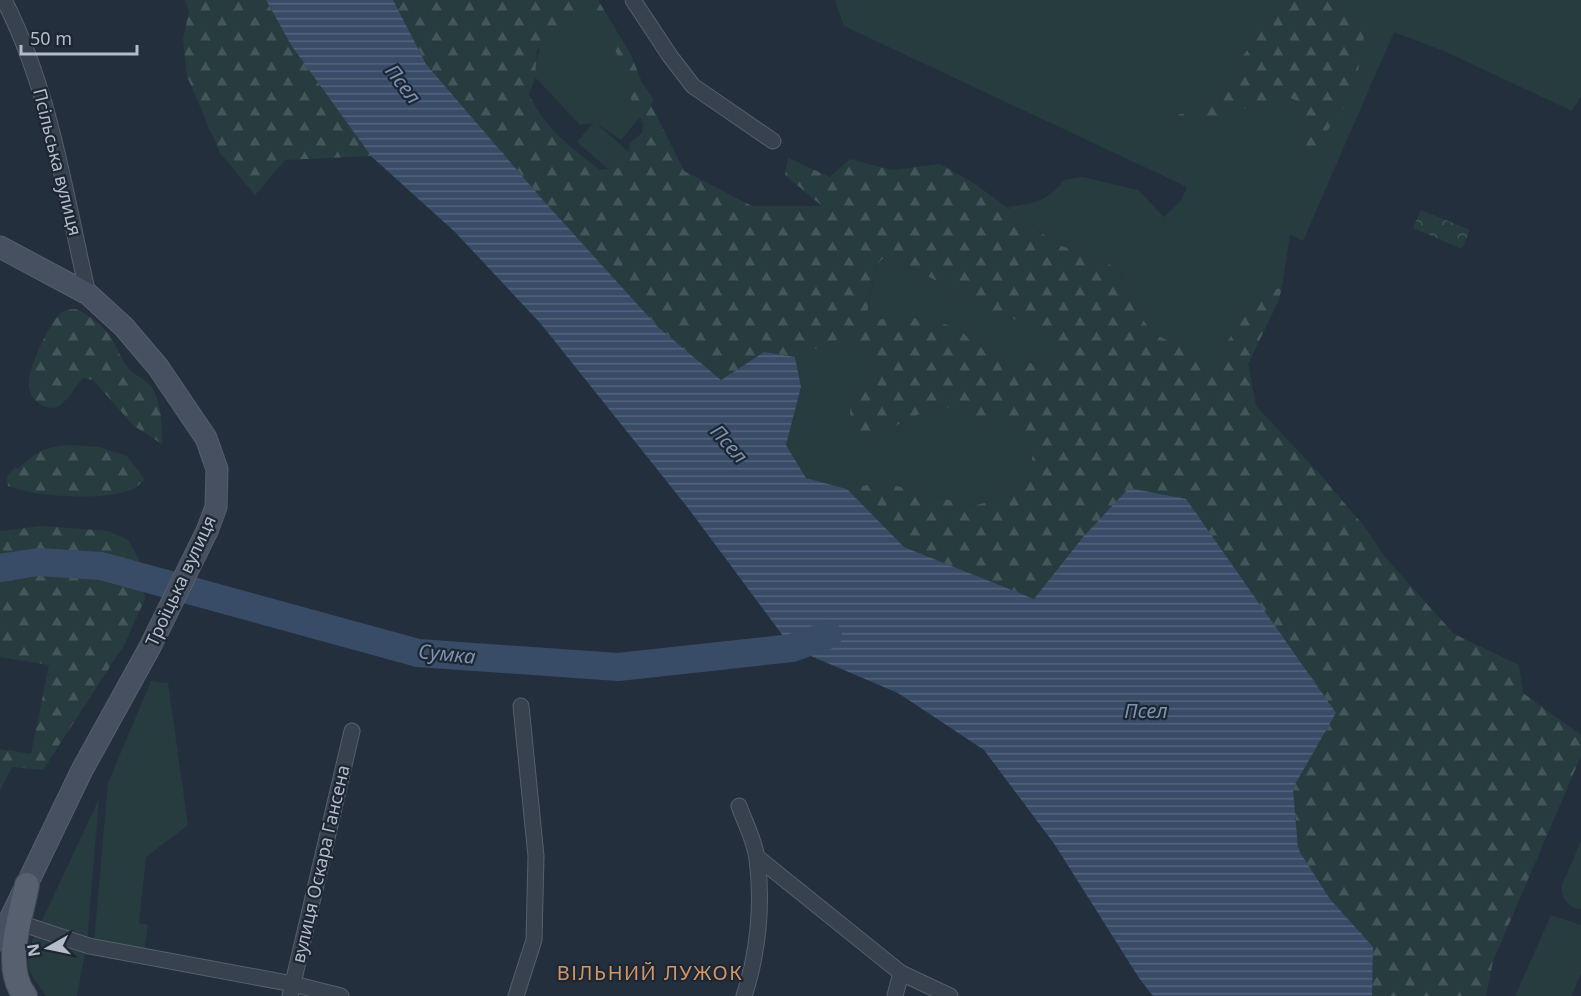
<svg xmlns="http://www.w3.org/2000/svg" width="1581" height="996" font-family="'Noto Sans',sans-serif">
	<defs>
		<pattern id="forest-firs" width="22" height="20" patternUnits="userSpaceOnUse" patternTransform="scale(1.5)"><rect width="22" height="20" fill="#263c3f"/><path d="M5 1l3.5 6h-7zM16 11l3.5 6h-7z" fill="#435659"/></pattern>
		<pattern id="park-crowns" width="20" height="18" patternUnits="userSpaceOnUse" patternTransform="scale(1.5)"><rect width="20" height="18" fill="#263c3f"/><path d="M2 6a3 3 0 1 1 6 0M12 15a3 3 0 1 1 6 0" fill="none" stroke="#435659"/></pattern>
		<pattern id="water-rules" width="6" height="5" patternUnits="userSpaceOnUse" patternTransform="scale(1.5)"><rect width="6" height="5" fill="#394c67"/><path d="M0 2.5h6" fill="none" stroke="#53647b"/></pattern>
	</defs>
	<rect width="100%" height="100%" fill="#242f3e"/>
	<!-- grass -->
	<g fill="#263c3f">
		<path d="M587 0 654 100 621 140 596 123 636 158 619 178 577 142 593 123 580 125 531 73 540 50 504 21Z"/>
		<path d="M835 0H1581V96L1572 111 1446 52 1394 32 1303 241 1290 235 1282 288 1258 291 1214 365 1153 333 1123 293 1121 269 1057 244 1007 207C1034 203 1046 203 1064 180L1083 177 1138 190 1164 217 1181 201 1187 187 844 26Z"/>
		<path d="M891 258 971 298 986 313 1012 318 1047 335 1058 351 1051 368 1010 358 973 344 961 330 899 316 873 322 867 314 876 266 882 259Z"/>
		<path d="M842 338 872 358V375L850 403 869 439 938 405 1011 426 1034 453 1030 471 988 502 972 506 882 482 847 489 806 478 786 445 801 387 795 357Z"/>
		<path d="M151 681 168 683 188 825 146 857 139 923 148 925 144 952 94 942 108 783Z"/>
		<path d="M99 799 87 942 39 927Z"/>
		<path d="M1581 841V909C1567 908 1561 898 1562 885Z"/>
		<path d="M1551 915 1581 925V974L1571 996H1515Z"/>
		<path d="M36 932 86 948 77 996H46C26 969 22 964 36 932Z"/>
	</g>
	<!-- forest -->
	<g fill="url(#forest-firs)" fill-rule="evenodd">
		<path d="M185 0H266L291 45 371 156 285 160 255 195 220 153 187 76 183 39 189 12Z"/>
		<path d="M393 0H598L631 55 651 105 684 171 752 206H822L785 175 788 158 830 177 850 159 891 170 940 164 975 184 1057 244 1121 269 1123 293 1153 333 1214 364 1258 291 1282 288 1278 302 1248 364 1256 406 1317 471 1364 526 1385 557 1454 634 1519 665 1523 693 1581 735V756L1493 961 1486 996H1372L1373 947 1330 899 1298 849 1293 788 1336 713 1083 537 1034 599 904 547 847 489 882 482 972 506 988 502 1030 471 1033 453 1011 426 938 405 869 439 851 436 850 403 872 375V358L842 338 795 357 764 352 721 380 658 327 542 199 426 64ZM579 14 588 18 608 37 617 54 618 72 643 124 642 133 630 143 629 153 618 168 600 170C573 149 543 127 529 94L535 78 537 49 548 33 570 17ZM891 258 971 298 986 313 1012 318 1047 335 1058 351 1051 368 1010 358 973 344 961 330 939 322 899 316 873 321 867 314 876 266 882 259Z"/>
		<path d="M1280 0H1329L1365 32 1354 93 1311 154 1300 140 1306 105 1288 97 1253 104 1214 124 1177 115 1211 105Z"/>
		<path d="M76 309C89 315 104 326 112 339 118 350 122 362 131 371 139 378 148 380 153 389 161 403 163 429 162 444L134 426 93 380 83 378C75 387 68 400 59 406 53 409 47 408 41 405 33 400 28 392 29 382 29 367 48 326 59 315 64 310 69 309 76 309Z"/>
		<path d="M68 445 99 447 127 456 145 480C140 483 136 488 130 490 101 501 36 497 8 486L7 476 15 468 18 469C38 451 41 448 68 445Z"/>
		<path d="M43 526 108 531 128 540 139 559 145 599 124 645 43 770 12 767 0 790V749L31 754 49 665 0 657V531Z"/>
	</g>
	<!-- park -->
	<path fill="url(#park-crowns)" d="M1421 210 1470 230 1462 249 1413 228Z"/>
	<!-- water -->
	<path fill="url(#water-rules)" d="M266 0H393L426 64 542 199 658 327 721 380 764 352 795 357 801 387 786 445 806 478 847 489 904 547 1034 599 1083 537 1129 488 1186 499 1336 713 1293 788 1298 849 1330 899 1373 947 1372 996H1153L1139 978 1055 845 984 750 898 693 792 648 688 508 541 324 455 232 371 156 291 45Z"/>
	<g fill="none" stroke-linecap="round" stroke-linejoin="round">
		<!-- river -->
		<path stroke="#394c67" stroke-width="28" d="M0 568 38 562 101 566 418 653 618 667 792 648 828 635"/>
		<!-- street casing -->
		<g stroke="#565f6c" stroke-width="17">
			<g id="street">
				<path d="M4 0C51 92 65 195 88 294"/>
				<path d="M633 0 670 56 693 86 773 141"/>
				<path d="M739 806C745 823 755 841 757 859 763 904 758 954 744 996"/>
				<path d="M757 857 901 973 950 996"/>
				<path d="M11 920 89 946 293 984 341 996"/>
				<path d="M290 996 352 731"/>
				<path d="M516 996 534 940 536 856 521 706"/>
				<path d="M895 996 901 973"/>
			</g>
		</g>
		<!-- secondary casing -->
		<g stroke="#565f6c" stroke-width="23">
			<path id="secondary" d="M0 247 88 294 124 327 158 367 206 438 217 469 216 507 207 531 150 647 82 770 0 940"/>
		</g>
		<!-- primary casing -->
		<g stroke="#414a57" stroke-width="26">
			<path id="primary" d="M25 996C2 966 21 918 27 885"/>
		</g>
		<!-- street -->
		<use href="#street" stroke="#38414e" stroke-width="15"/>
		<!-- secondary -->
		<use href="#secondary" stroke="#465061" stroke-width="21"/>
		<!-- primary -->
		<use href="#primary" stroke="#56606e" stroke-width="24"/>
	</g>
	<g text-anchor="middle" stroke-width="4.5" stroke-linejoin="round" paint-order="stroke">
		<!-- street labels -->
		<g font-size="18" fill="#b4bcc9" stroke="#1d2633">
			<text transform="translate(57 162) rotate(76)" y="6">Псільська вулиця</text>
			<text transform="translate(181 581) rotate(-65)" y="6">Троїцька вулиця</text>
			<text transform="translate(321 864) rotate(-77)" y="6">вулиця Оскара Гансена</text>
		</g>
		<!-- water labels -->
		<g font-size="20" font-style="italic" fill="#7c92b1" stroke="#1d2633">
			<text transform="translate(403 84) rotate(52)" y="7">Псел</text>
			<text transform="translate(729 444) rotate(48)" y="7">Псел</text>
			<text transform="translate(447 654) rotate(6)" y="7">Сумка</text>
			<text x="1146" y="718">Псел</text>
		</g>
		<!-- neighbourhood labels -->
		<g font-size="20" letter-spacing="1.5" fill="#d59563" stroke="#1d2633">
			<text x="650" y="980">ВІЛЬНИЙ ЛУЖОК</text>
		</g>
	</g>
	<!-- north arrow -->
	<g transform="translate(48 948) rotate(261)" stroke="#1d2633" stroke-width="4.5" paint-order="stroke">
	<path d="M0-4.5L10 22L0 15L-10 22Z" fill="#b4bcc9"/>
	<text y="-9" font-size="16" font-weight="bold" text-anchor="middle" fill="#b4bcc9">N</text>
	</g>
	<!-- scale -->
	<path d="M21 45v9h116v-9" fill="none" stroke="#b4bcc9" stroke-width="3"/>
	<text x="30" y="45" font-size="18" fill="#b4bcc9" stroke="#1d2633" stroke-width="4.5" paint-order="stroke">50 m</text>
</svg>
